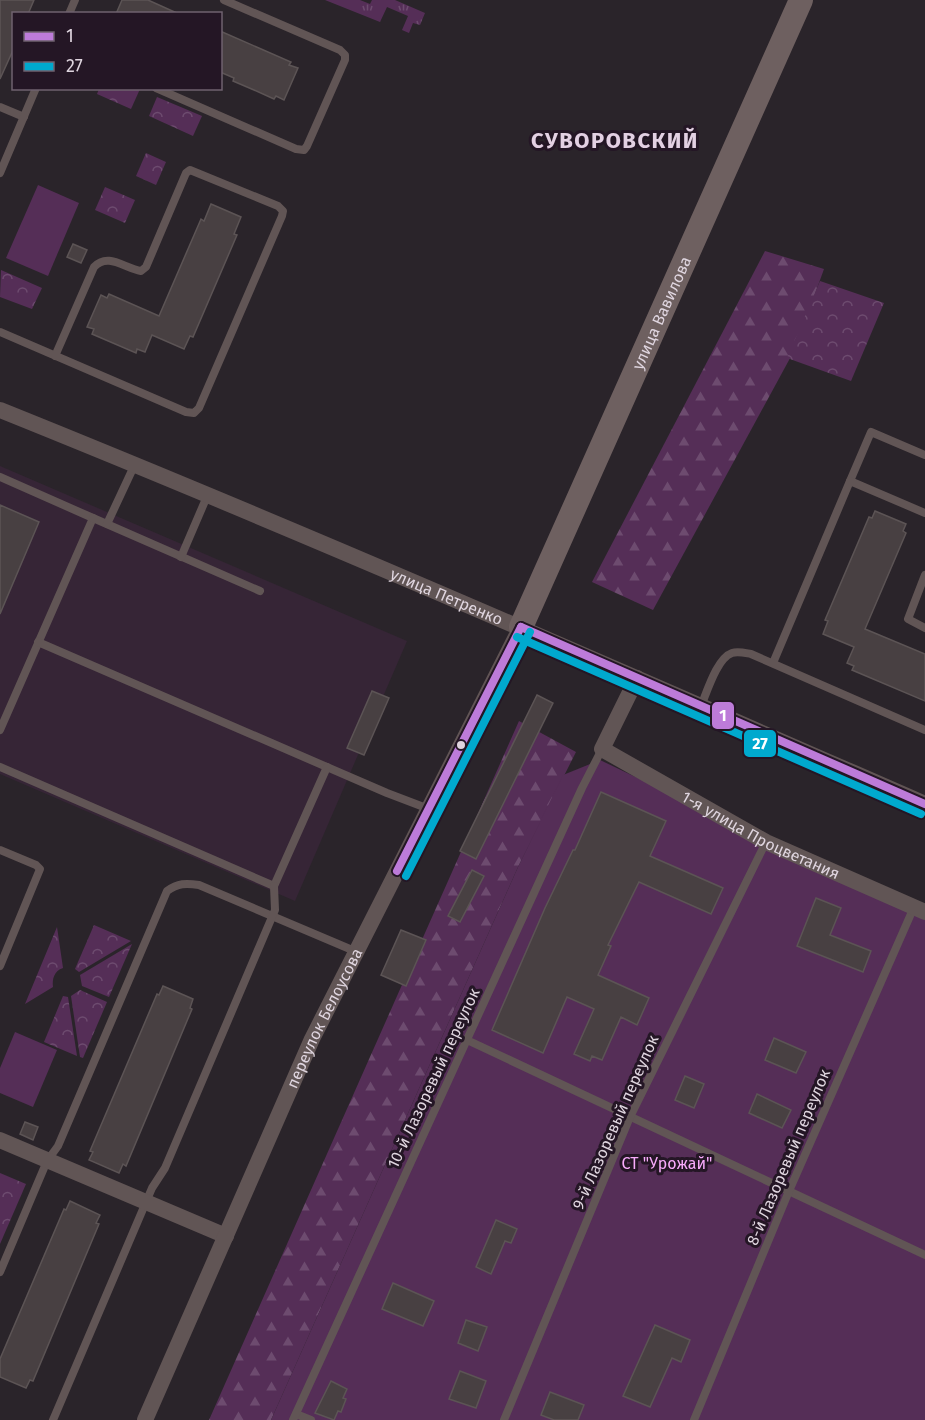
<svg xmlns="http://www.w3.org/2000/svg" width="925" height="1420" font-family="'Fira Sans',sans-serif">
	<defs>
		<pattern id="grass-tufts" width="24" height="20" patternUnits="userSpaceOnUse" patternTransform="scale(1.5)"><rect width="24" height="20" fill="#552e57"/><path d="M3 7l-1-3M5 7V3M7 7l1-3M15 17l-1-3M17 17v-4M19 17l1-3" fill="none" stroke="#6d4b6f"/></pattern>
		<pattern id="forest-firs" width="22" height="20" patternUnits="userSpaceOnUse" patternTransform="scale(1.5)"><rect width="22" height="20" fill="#552e57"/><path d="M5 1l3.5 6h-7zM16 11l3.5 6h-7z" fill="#6d4b6f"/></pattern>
		<pattern id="park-crowns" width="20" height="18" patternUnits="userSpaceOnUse" patternTransform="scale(1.5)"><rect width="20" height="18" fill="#552e57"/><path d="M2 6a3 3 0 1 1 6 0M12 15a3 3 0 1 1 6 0" fill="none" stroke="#6d4b6f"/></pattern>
	</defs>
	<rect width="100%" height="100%" fill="#2a242a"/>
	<!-- built -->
	<path fill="#362536" d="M0 466 407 641 295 901 0 774Z"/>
	<!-- grass -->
	<path fill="url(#grass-tufts)" d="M325 0H360L370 4 372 0H395L425 13 420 25 413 23 409 33 402 30 408 16 387 7 380 22Z"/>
	<!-- forest -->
	<g fill="url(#forest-firs)">
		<path d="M765 251 824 269 795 349 653 610 592 582Z"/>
		<path d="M519 721 576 752 518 867 271 1420H209Z"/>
	</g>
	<!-- park -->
	<g fill="url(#park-crowns)">
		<path d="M99 89 139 88 140 89 131 109 97 94Z"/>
		<path d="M157 97 202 116 193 136 149 116Z"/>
		<path d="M146 153 166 162 156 185 136 176Z"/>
		<path d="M105 187 135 200 125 223 95 210Z"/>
		<path d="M1 270 42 288 32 309 0 297Z"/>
		<path d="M820 281 884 303 851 381 787 358Z"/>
		<path d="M94 925 131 941 79 972 75 969Z"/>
		<path d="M57 927 63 968C54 971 52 979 53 987L25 1004Z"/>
		<path d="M132 944 109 997 82 986 80 975Z"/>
		<path d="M80 990 107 1002 83 1058 80 1057 71 996Z"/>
		<path d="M63 996 68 997 77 1056 44 1042Z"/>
		<path d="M0 1173 26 1184 0 1244Z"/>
	</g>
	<!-- garden -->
	<g fill="#552e57">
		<path d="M38 185 79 203 48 276 6 258Z"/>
		<path d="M600 760 925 915V1420H271L518 867 563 775Z"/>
		<path d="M15 1032 57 1050 33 1107 0 1093V1068Z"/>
	</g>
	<!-- building -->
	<g fill="#484042" stroke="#5c5455" stroke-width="1.5">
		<path d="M0 0H34L28 14H14V48L0 79Z"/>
		<path d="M122 0H148L179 14H116Z"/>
		<path d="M220 31 291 62 289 65 298 68 284 100 276 96 274 99 254 90 233 81 234 78 220 72Z"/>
		<path d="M211 204 241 217 234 234 237 235 193 337 190 336 184 349 152 335 145 352 137 349 136 353 92 334 94 329 87 327 101 295 107 298 109 294 159 316 201 219 204 221Z"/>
		<path d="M73 244 87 250 81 263 67 257Z"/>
		<path d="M0 505 39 522 0 614Z"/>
		<path d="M875 511 906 524 903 531 906 533 865 629 925 654V701L852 670 854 666 847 663 854 647 823 634 828 621 825 620 869 517 872 518Z"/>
		<path d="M372 691 389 698 364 755 347 748Z"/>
		<path d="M537 695 553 703 476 859 460 851Z"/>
		<path d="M601 792 666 821 650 856 723 888 711 914 639 882 608 945 611 946 598 975 649 998 637 1025 621 1017 602 1060 592 1056 590 1061 574 1054 594 1009 567 997 543 1053 492 1030 545 908 573 850H575Z"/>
		<path d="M472 870 484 876 460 922 448 916Z"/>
		<path d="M816 898 841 908 830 935 871 951 863 972 797 946Z"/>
		<path d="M401 930 426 940 406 986 381 975Z"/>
		<path d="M163 986 193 999 190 1008 192 1009 126 1166 123 1164 119 1173 89 1160 93 1152 90 1151 157 994 159 995Z"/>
		<path d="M774 1038 806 1052 796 1073 765 1060Z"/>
		<path d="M685 1076 704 1084 694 1108 675 1100Z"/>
		<path d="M757 1094 791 1110 782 1128 749 1113Z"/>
		<path d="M25 1122 38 1127 33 1140 20 1134Z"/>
		<path d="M70 1201 100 1215 96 1223 99 1224 33 1381 30 1380 26 1388 0 1377V1359L64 1209 66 1210Z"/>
		<path d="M496 1220 517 1229 511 1243 505 1241 491 1274 476 1267Z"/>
		<path d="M393 1283 434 1301 423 1326 382 1309Z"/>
		<path d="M466 1320 487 1327 478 1351 458 1343Z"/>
		<path d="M655 1325 690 1340 681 1362 672 1358 650 1407 623 1396Z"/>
		<path d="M460 1371 486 1381 476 1408 449 1399Z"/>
		<path d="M331 1381 347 1389 343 1398 346 1399 341 1412 338 1411 334 1420 315 1413Z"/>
		<path d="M550 1392 584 1405 578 1420H554L541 1415Z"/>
	</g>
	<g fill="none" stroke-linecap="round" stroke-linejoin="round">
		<!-- lane -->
		<g stroke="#615555" stroke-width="8">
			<path d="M69 14 75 0"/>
			<path d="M156 88 296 149 304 150 307 146 345 60V55L340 50 224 0"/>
			<path d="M0 107 24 117"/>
			<path d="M0 173 36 88"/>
			<path d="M0 332 186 412 194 413 199 408 282 216 283 211 278 206 190 170 186 173 146 267 141 271C124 268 108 252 94 267L55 356"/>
			<path d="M0 477 93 518 0 730"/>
			<path d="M850 481 871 432 925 455"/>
			<path d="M93 518 260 591"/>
			<path d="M107 524 135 464"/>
			<path d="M181 557 208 494"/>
			<path d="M925 575 908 619 925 628"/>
			<path d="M38 642 387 793 429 809"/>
			<path d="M773 663 850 481 925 513"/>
			<path d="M701 706C707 692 717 658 732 653 738 651 745 653 751 654L925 730"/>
			<path d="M0 767 274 886 327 767"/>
			<path d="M0 850 36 865 40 869 0 966"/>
			<path d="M467 1040 925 1255"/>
			<path d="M0 1272 47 1161 58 1146 167 891C178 883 186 883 199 885L357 952"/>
			<path d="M296 1414 311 1420"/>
			<path d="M53 1420 152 1188 165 1168 275 910 274 886"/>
			<path d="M293 1420 582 788 602 749"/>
			<path d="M504 1420 630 1117 766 842"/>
			<path d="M694 1420 789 1191 914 907"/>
		</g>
		<!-- street -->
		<g stroke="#615555" stroke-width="16">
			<path id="s1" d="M0 410C311 535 618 670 925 804"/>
			<path id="s2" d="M637 678 602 749 766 842 925 912"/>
			<path d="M0 1140 226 1236"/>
			<path id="s3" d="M145 1420 312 1039 521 627"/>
		</g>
		<!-- secondary -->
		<path stroke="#6e6060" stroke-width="24" id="s4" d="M521 627 801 0"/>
		<!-- bus-1 casing -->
		<g stroke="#241625" stroke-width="12">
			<g id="bus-1">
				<path d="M521 627 925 804"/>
				<path d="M397 871 521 627"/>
			</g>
		</g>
		<!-- bus-2 casing -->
		<g stroke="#241625" stroke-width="12">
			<g id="bus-2">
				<path d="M517 637 921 814"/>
				<path d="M406 876 530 632"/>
			</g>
		</g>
		<!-- bus-1 -->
		<use href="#bus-1" stroke="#bd7bd9" stroke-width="8"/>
		<!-- bus-2 -->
		<use href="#bus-2" stroke="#00a9ce" stroke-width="8"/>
	</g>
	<!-- markers -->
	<circle fill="#dfd5df" stroke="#241625" stroke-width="2" cx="461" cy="745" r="5"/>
	<g text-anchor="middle" stroke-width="6" stroke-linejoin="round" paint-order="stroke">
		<!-- street labels -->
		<g font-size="16" fill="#dfd5df" stroke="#241625">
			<text dy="6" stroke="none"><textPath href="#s4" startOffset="344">улица Вавилова</textPath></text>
			<text dy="6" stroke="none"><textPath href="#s1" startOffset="484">улица Петренко</textPath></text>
			<text dy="6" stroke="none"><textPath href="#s2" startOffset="260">1-я улица Процветания</textPath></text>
			<text dy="6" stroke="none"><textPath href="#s3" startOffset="440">переулок Белоусова</textPath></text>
			<text transform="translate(433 1078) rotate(-65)" y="6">10-й Лазоревый переулок</text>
			<text transform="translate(615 1122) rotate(-66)" y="6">9-й Лазоревый переулок</text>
			<text transform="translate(788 1157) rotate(-67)" y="6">8-й Лазоревый переулок</text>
		</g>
		<!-- park labels -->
		<g font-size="16" fill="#f9abfc" stroke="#241625">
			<text x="667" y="1169">СТ "Урожай"</text>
		</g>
		<!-- district labels -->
		<g font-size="22" font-weight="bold" letter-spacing="1.5" fill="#e3d0e3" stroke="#241625">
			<text x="615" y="148">СУВОРОВСКИЙ</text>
		</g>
	</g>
	<g stroke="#241625" stroke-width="2">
		<rect x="711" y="701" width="24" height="29" rx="6" fill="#bd7bd9"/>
		<rect x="743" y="729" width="34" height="29" rx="6" fill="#00a9ce"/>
	</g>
	<g font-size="16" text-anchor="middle" font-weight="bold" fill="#fff">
		<text x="723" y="721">1</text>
		<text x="760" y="749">27</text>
	</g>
	<!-- legend -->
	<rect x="12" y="12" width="210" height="78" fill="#241625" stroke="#6f626f" stroke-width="1.5"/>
	<rect x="24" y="32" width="30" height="9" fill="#bd7bd9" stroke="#6f626f" stroke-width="1.5"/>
	<text x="66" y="42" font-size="18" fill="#dfd5df">1</text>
	<rect x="24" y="62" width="30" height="9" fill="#00a9ce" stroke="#6f626f" stroke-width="1.5"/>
	<text x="66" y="72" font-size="18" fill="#dfd5df">27</text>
</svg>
